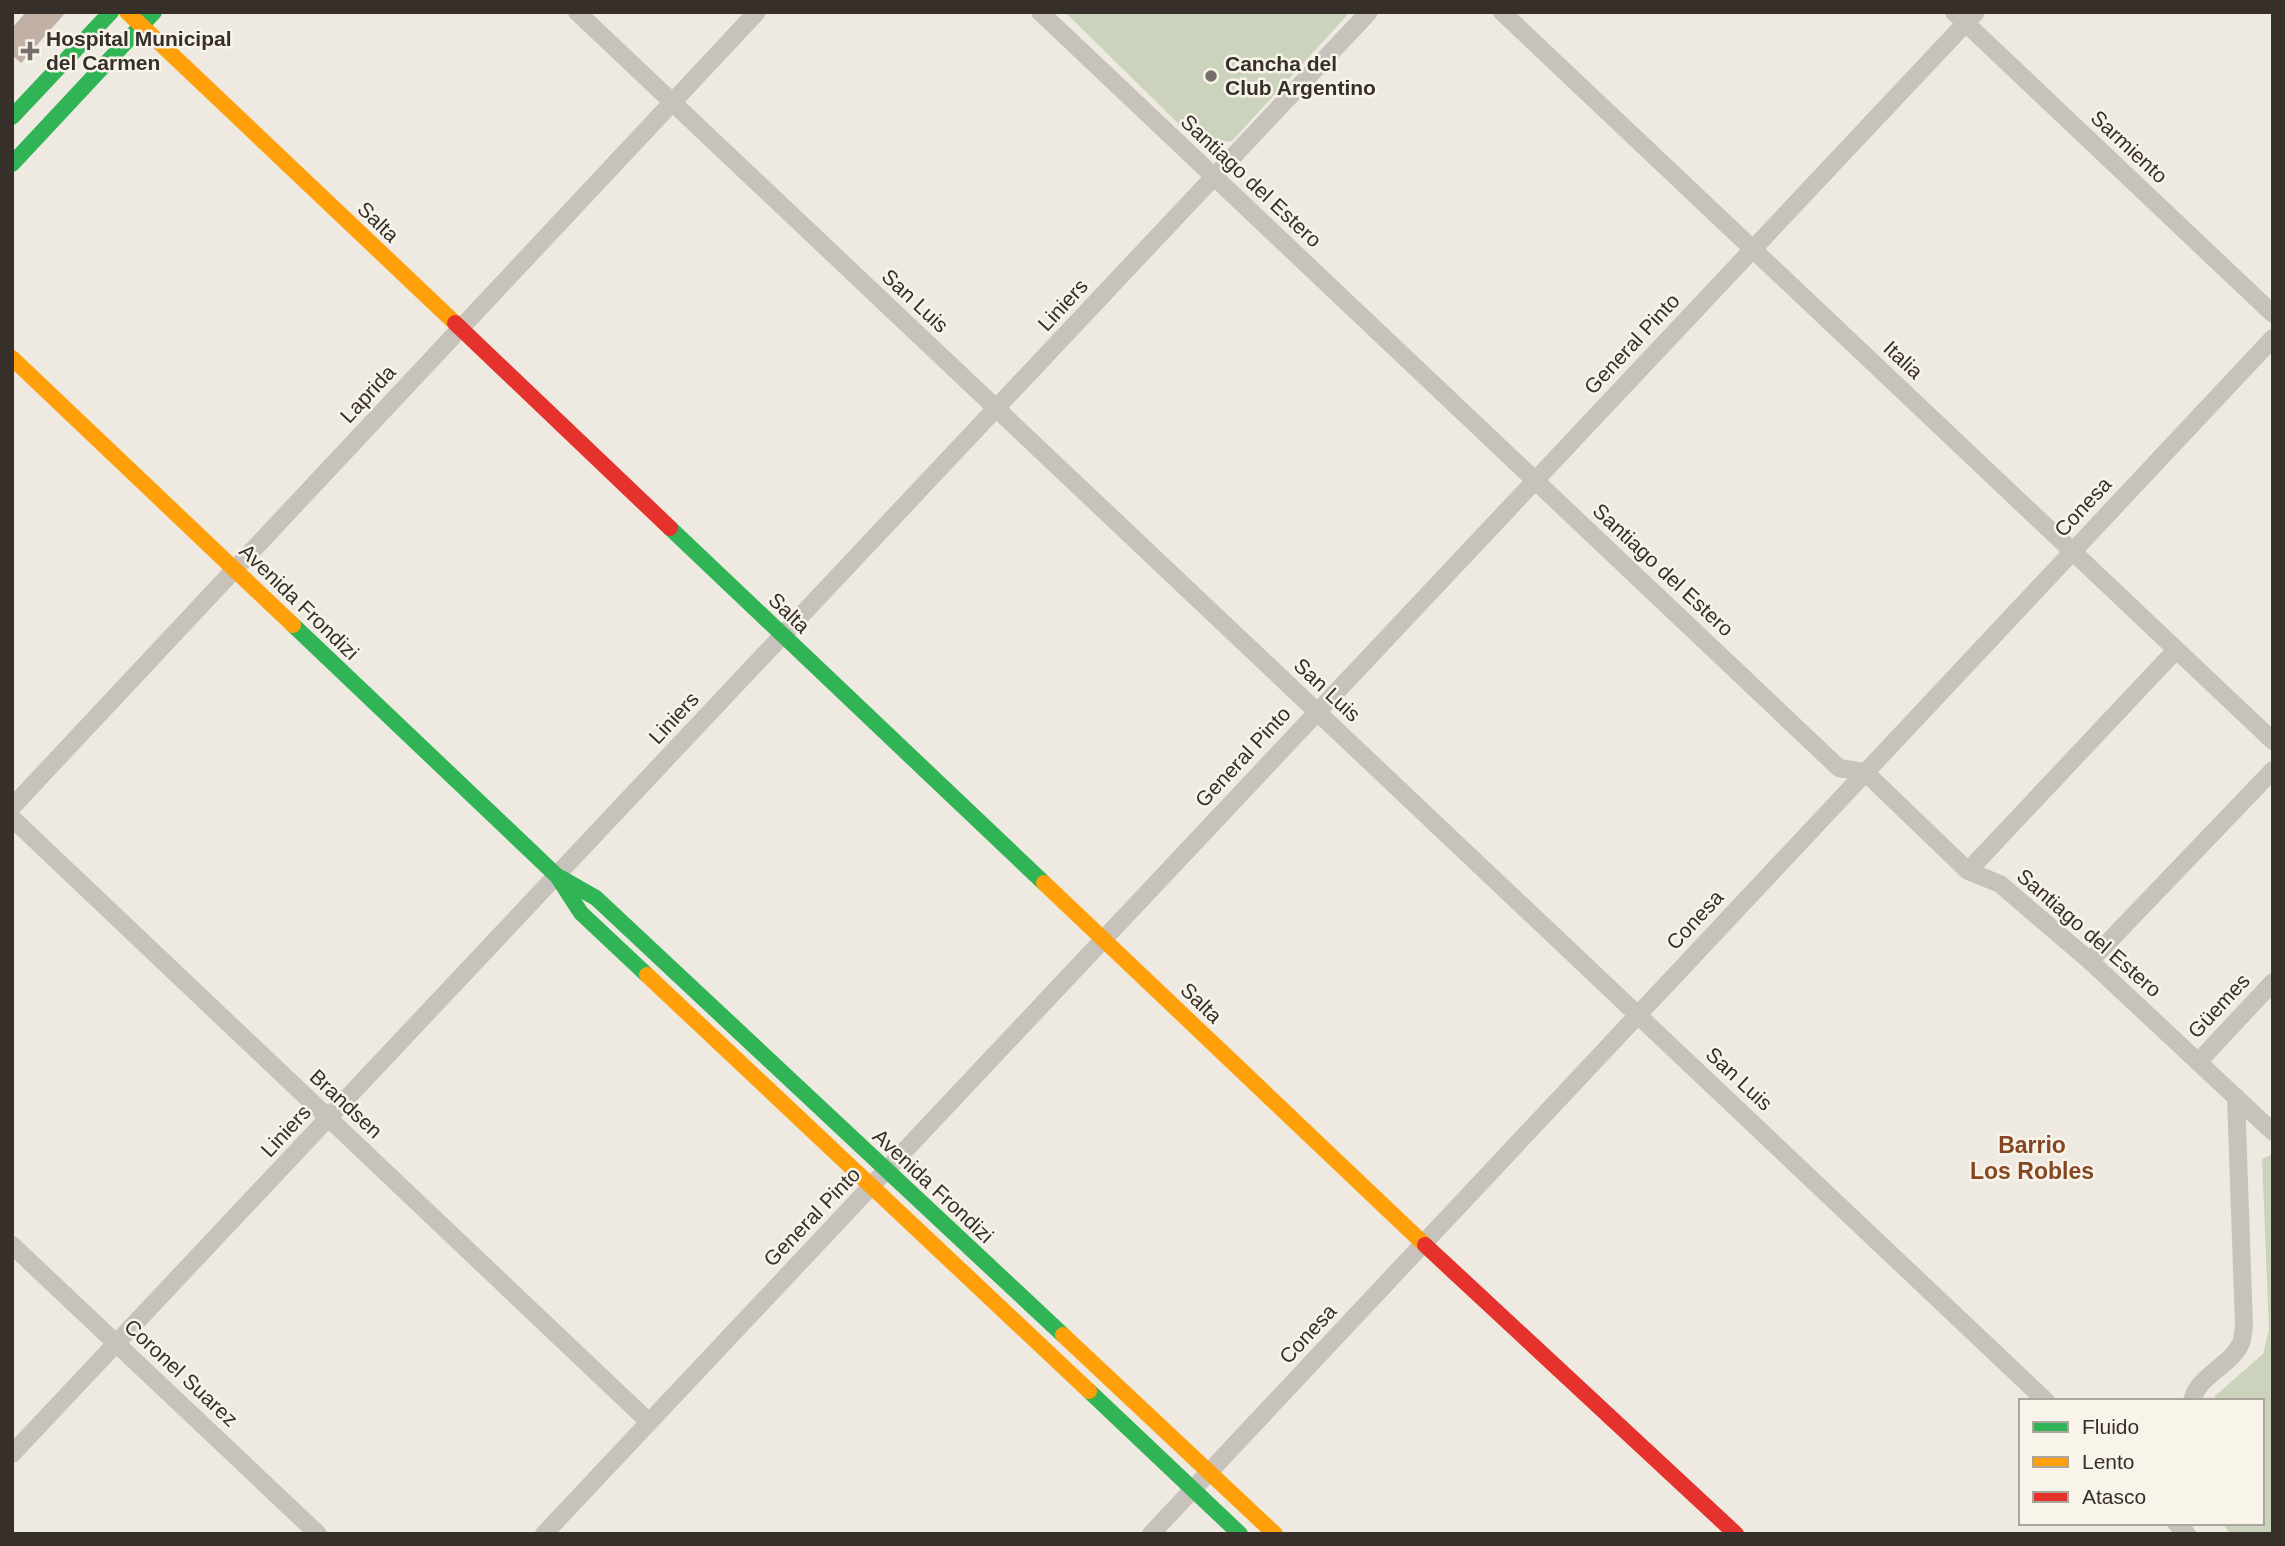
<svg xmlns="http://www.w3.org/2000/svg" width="2285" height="1546" font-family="Arial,sans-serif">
	<rect width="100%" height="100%" fill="#eeeae2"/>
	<!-- green -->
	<g fill="#ccd3bd">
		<path d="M1065 12H1350L1232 141 1199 144Z"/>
		<path d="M2273 1154V1534H2230L2223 1523H2262V1401H2215V1396L2263 1354 2269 1329 2262 1159Z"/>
	</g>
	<!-- building -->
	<path fill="#c1b0a4" d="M26 12H66L21 63 12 55V28Z"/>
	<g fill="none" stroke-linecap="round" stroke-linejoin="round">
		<!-- street -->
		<g stroke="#c7c2bb" stroke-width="18">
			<path d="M577 12 2046 1401"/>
			<path d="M1040 12 1839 768 1865 772 1968 871 2000 884 2090 961 2273 1132"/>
			<path d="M1502 12 2273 741"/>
			<path d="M1954 12 2273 314"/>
			<path d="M12 807 757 12"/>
			<path d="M12 818 649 1422"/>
			<path d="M1968 871 2176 650"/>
			<path d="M2090 961 2273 770"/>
			<path d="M2199 1061 2273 982"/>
			<path d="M12 1245 318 1534"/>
			<path d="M2192 1401C2198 1375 2231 1366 2241 1343 2243 1338 2243 1331 2244 1326L2236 1097"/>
			<path d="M12 1454 1369 12"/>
			<path d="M2176 1523 2187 1534"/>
			<path d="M544 1534 1976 12"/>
			<path d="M1151 1534 2273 338"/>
		</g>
		<!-- fast -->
		<g stroke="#30b455" stroke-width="16">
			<path d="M12 117 111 12"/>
			<path d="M12 164 154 12"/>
			<path d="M670 528 1044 883"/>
			<path d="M293 625 557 876 581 913 647 975"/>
			<path d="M561 878 596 898 1063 1335"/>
			<path d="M1089 1391 1240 1534"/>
		</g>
		<!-- slow -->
		<g stroke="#ff9f0a" stroke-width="16">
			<path d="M127 12 455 323"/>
			<path d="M12 358 293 625"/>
			<path d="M1044 883 1425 1245"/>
			<path d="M647 975 1089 1391"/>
			<path d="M1063 1335 1275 1534"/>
		</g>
		<!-- jam -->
		<g stroke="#e5322d" stroke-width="16">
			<path d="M455 323 670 528"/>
			<path d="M1425 1245 1736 1534"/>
		</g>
	</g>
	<!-- markers -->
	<g fill="#77706a" stroke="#f9f4ea" stroke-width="2.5">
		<path d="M26.5 40.5h7v7h7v7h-7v7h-7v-7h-7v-7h7z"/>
		<circle cx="1211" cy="76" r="7"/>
	</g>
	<g text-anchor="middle" stroke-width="5" stroke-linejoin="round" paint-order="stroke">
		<!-- poi labels -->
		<g font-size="21" font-weight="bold" fill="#372f29" stroke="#f9f4ea" text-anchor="start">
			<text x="46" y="46">Hospital Municipal<tspan x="46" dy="24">del Carmen</tspan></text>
			<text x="1225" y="71">Cancha del<tspan x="1225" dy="24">Club Argentino</tspan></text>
		</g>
		<!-- street labels -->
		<g font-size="21" fill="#372f29" stroke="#f9f4ea">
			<text transform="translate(2129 147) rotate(43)" y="7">Sarmiento</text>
			<text transform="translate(1251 181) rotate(43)" y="7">Santiago del Estero</text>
			<text transform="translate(378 222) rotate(44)" y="7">Salta</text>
			<text transform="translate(915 301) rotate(43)" y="7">San Luis</text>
			<text transform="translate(1063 305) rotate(-47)" y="7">Liniers</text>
			<text transform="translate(1632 344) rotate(-47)" y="7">General Pinto</text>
			<text transform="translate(1903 360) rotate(43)" y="7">Italia</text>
			<text transform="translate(368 394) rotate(-47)" y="7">Laprida</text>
			<text transform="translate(2083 507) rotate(-47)" y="7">Conesa</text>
			<text transform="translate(1663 570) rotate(43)" y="7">Santiago del Estero</text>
			<text transform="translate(299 602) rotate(44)" y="7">Avenida Frondizi</text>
			<text transform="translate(789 613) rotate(44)" y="7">Salta</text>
			<text transform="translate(1327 690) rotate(43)" y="7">San Luis</text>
			<text transform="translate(674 718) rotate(-47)" y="7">Liniers</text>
			<text transform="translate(1243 757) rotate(-47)" y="7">General Pinto</text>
			<text transform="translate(1695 920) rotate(-47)" y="7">Conesa</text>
			<text transform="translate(2089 933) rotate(41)" y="7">Santiago del Estero</text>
			<text transform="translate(1201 1003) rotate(44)" y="7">Salta</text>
			<text transform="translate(2219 1006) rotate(-47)" y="7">Güemes</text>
			<text transform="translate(1739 1079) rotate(43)" y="7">San Luis</text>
			<text transform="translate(346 1104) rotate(43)" y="7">Brandsen</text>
			<text transform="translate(286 1131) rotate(-47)" y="7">Liniers</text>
			<text transform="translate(933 1186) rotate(43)" y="7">Avenida Frondizi</text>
			<text transform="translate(812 1217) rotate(-46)" y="7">General Pinto</text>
			<text transform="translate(1308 1334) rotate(-47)" y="7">Conesa</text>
			<text transform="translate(181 1373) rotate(43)" y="7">Coronel Suarez</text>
		</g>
		<!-- neighbourhood labels -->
		<g font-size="23" font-weight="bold" fill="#844724" stroke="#f9f4ea">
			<text x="2032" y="1153">Barrio<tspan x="2032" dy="26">Los Robles</tspan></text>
		</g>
	</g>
	<!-- border -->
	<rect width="2285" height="1546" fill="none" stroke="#372f29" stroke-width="28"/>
	<!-- legend -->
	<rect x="2019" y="1399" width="245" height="126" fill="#f9f4ea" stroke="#aba59d" stroke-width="2"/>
	<rect x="2033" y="1422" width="35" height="10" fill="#30b455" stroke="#aba59d" stroke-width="2"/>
	<text x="2082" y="1434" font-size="21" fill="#372f29">Fluido</text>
	<rect x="2033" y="1457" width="35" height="10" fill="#ff9f0a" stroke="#aba59d" stroke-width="2"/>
	<text x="2082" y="1469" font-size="21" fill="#372f29">Lento</text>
	<rect x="2033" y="1492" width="35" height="10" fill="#e5322d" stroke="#aba59d" stroke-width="2"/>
	<text x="2082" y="1504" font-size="21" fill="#372f29">Atasco</text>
</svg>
